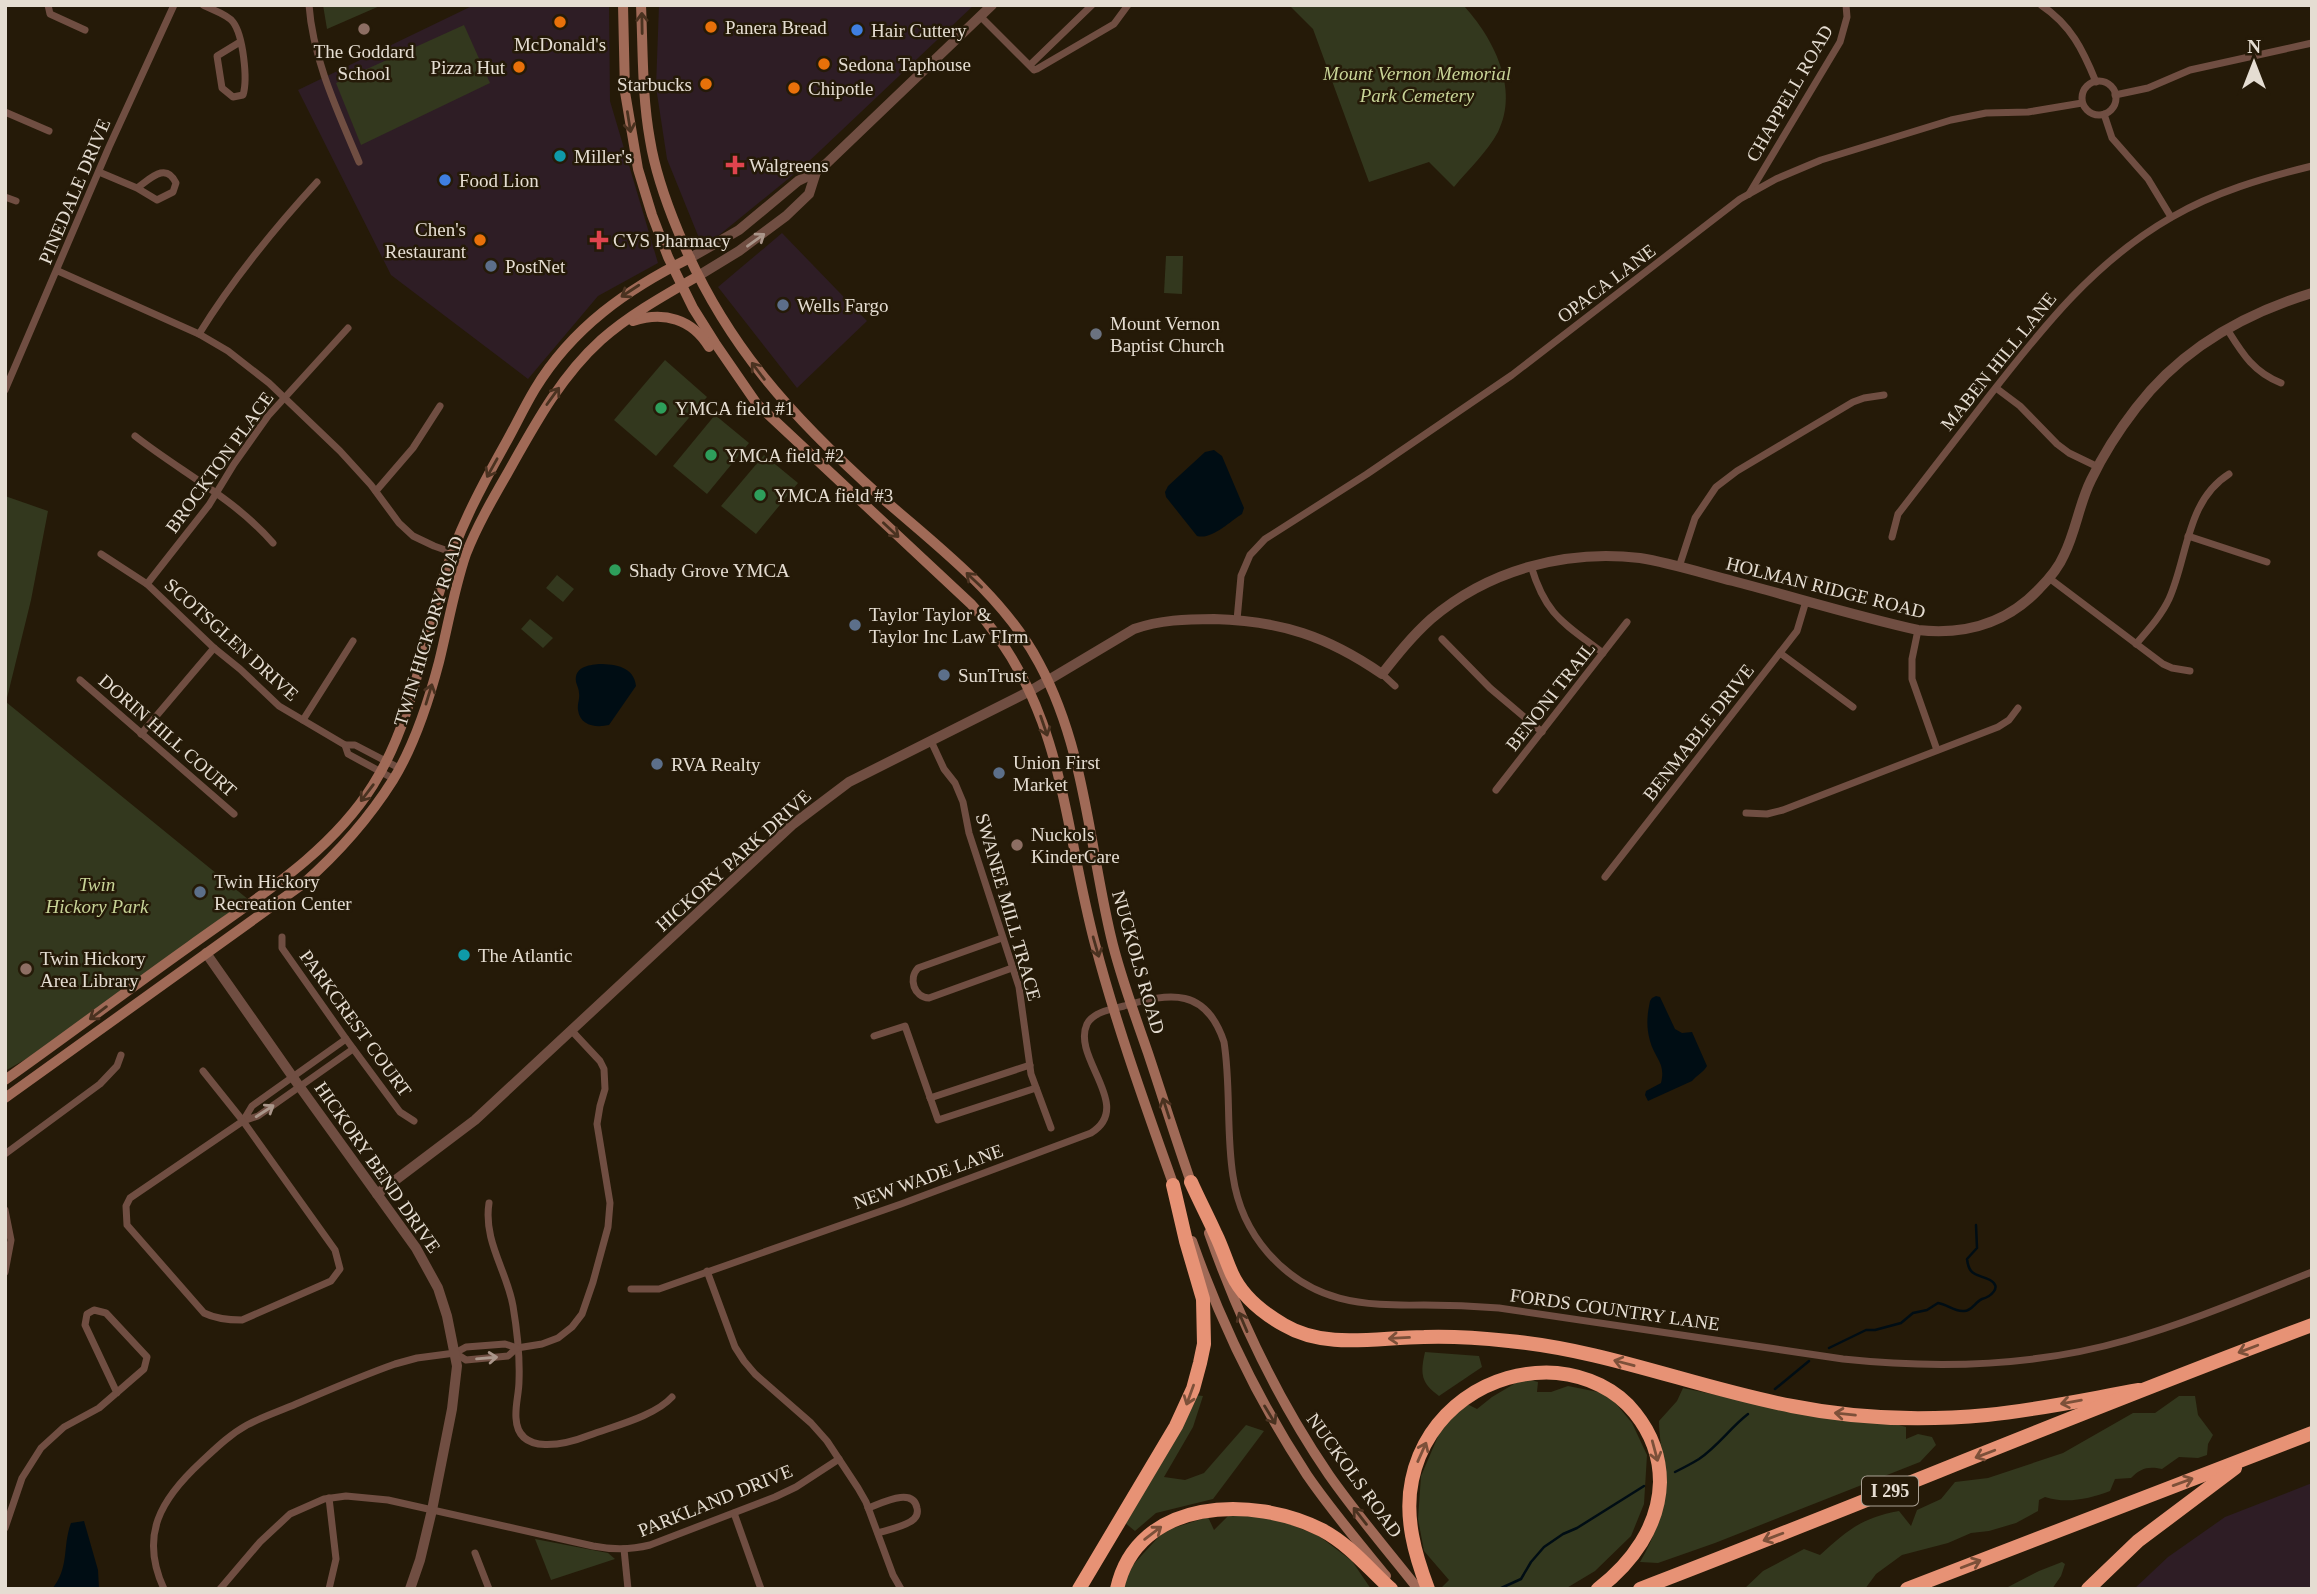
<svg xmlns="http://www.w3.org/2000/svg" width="2317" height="1594" font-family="'Times New Roman',serif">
	<rect width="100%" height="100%" fill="#251a08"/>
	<!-- commercial -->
	<g fill="#2e1d25">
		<path d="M474 5H609L610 101 658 263 598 296 528 379 391 275 298 90Z"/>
		<path d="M659 5H974L804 166 718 236 701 243 667 159 656 87Z"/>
		<path d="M782 233 867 321 797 388 718 287Z"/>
		<path d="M2312 1483V1589H2134L2168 1557 2225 1517Z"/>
	</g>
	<!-- green -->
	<g fill="#33381e">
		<path d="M323 5H382L327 29Z"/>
		<path d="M1289 5H1463C1493 37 1520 89 1498 132 1487 152 1468 170 1454 187L1429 162 1369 182 1313 29Z"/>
		<path d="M464 25 490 83 361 145 336 83Z"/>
		<path d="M1166 256H1183L1182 294 1164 293Z"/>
		<path d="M665 360 707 397 656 456 614 420Z"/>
		<path d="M715 415 749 443 707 494 673 466Z"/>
		<path d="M764 455 798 483 756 534 721 506Z"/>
		<path d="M5 496 48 511 31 600 6 702 249 900 52 1044 5 1071Z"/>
		<path d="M557 575 574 589 563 602 546 588Z"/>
		<path d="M530 619 553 638 543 648 521 629Z"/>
		<path d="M1425 1352 1479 1356 1482 1367 1439 1396C1421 1383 1420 1374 1425 1352Z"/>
		<path d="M1524 1378 1538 1382 1537 1392H1551L1568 1386 1608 1394 1632 1423 1647 1455 1644 1504 1631 1536 1595 1571 1565 1589H1444L1442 1587 1449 1580 1424 1551 1418 1519 1421 1476 1442 1427 1467 1404 1477 1409 1492 1397Z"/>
		<path d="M1683 1388 1779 1408 1888 1422 1906 1427V1439L1918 1434 1932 1437 1936 1445 1920 1462 1715 1543 1658 1563 1640 1562C1657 1533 1669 1499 1664 1464 1662 1449 1659 1436 1659 1421L1677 1401Z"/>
		<path d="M1195 1395 1203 1396 1193 1427 1164 1477 1185 1480 1204 1473 1246 1425 1264 1431 1213 1499 1156 1513 1135 1531 1124 1522Z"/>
		<path d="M2179 1396H2195L2198 1415 2213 1435 2208 1444 2207 1455 2198 1458 2179 1457 2162 1469C2148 1466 2141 1468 2131 1478L2115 1479 2110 1491C2089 1499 2066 1504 2045 1497L2039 1500 2038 1511 2016 1523 1989 1531 1971 1533 1948 1543 1902 1555 1876 1574 1865 1589H1744L1763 1571 1804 1549 1820 1555C1848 1530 1861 1518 1899 1511L1911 1526 1917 1510 1941 1499 1955 1482 1988 1478 2063 1453 2133 1413H2155Z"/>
		<path d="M1230 1514 1275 1518 1319 1536 1352 1561 1371 1589H1122L1131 1567 1164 1531 1208 1517 1214 1530Z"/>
		<path d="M535 1539 608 1553 615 1559 551 1580Z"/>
		<path d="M2062 1562 2065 1564 2061 1576 2052 1589H1988L2008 1587 2039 1571Z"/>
	</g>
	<!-- water -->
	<g fill="#000d14">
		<path d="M1214 450 1222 456 1244 508 1242 514C1229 522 1212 540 1197 536L1166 497 1165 492 1168 486 1205 452Z"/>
		<path d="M599 664C616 664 634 667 636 686L609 725C596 728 580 726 578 710 577 704 580 699 579 693 579 689 577 686 576 682 574 667 588 665 599 664Z"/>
		<path d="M1656 996 1660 997 1675 1029 1682 1033 1692 1032 1707 1066C1704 1072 1697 1075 1692 1081L1648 1101 1645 1095 1646 1091 1661 1083C1666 1063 1655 1059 1650 1041 1646 1027 1647 1015 1650 1001L1652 998Z"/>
		<path d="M84 1521 98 1570 99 1589H52C70 1567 62 1547 71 1523Z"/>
	</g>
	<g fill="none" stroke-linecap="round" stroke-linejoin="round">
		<!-- stream -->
		<g stroke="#000d14" stroke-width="2.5">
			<path d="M1829 1348 1866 1330H1875L1901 1323 1913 1313 1927 1310 1938 1303C1947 1304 1954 1312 1964 1311 1972 1311 1975 1302 1982 1299 1990 1297 2003 1287 1990 1280 1978 1274 1969 1277 1967 1259L1977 1248 1976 1225"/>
			<path d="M1775 1389 1809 1361"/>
			<path d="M1675 1472C1683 1468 1691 1464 1699 1459 1718 1446 1731 1427 1748 1414"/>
			<path d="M1499 1589 1521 1579 1531 1562 1544 1547 1563 1534 1577 1528 1644 1486"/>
		</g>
		<!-- minor -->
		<g stroke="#704e42" stroke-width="7">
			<path d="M48 5 50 14 85 30"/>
			<path d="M203 5C212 10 227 14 233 22 243 35 248 79 243 95L233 97 222 88 217 56 240 42"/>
			<path d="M309 5C313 60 338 112 359 162"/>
			<path d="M2041 5C2071 25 2083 50 2096 82"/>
			<path d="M980 16 1034 70 1037 69 1114 24 1128 5"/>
			<path d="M1030 65 1092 5"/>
			<circle cx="2099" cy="98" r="17"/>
			<path d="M2115 95 2148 88 2190 70 2312 43"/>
			<path d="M5 112 49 131"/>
			<path d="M2104 114 2112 138 2148 179 2171 217"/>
			<path d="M99 172 137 188 157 200 173 192 176 183C166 162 151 178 137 188"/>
			<path d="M1749 194 1840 42 1847 17 1846 5"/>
			<path d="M5 197 16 201"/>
			<path d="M58 271 199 334 228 351 269 383 340 451 371 485 399 523 413 536 434 546 465 557"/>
			<path d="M2227 329C2242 353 2253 372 2281 383"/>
			<path d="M199 334C233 279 273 230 317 182"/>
			<path d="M1996 388 2020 406 2057 444 2069 453 2098 467"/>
			<path d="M5 390 109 147 174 5"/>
			<path d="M135 436C181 472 235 499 273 543"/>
			<path d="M376 491 413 448 440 406"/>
			<path d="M2188 536 2267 562"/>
			<path d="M1892 537 1898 514C1929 474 1959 435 1990 395 2043 327 2095 261 2172 217 2215 192 2263 178 2312 166"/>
			<path d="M101 554 147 584 214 648 240 669 279 706 345 745H355L399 768"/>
			<path d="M1531 566C1546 616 1564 623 1603 653"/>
			<path d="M1679 567 1695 518 1716 487 1737 471 1853 402 1864 398 1884 395"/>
			<path d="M2049 578 2163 664 2172 668 2190 671"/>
			<path d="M147 584 209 505 234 464 268 416 348 328"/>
			<path d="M1237 620 1241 576 1250 555 1265 539 1367 474 1512 375 1740 199 1776 179 1821 160 1951 120 1986 113 2028 112 2082 103"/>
			<path d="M1918 630 1912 659V679L1937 750"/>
			<path d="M1442 639 1490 688 1542 732"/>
			<path d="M2136 644C2148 630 2161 616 2169 599 2188 557 2186 501 2229 474"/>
			<path d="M1780 653 1853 707"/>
			<path d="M1382 674 1395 686"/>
			<path d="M80 680 234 814"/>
			<path d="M303 720 353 641"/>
			<path d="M141 734 214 648"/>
			<path d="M931 741 944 769 955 783 963 802 969 833 1019 987 1031 1074 1051 1128"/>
			<path d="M345 745 348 754 394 779"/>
			<path d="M1496 790 1627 622"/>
			<path d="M1746 813 1767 814 1783 810 1998 727 2009 720 2018 708"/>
			<path d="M1605 877 1797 631 1806 601"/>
			<path d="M282 937V948L346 1039 400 1112 414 1121"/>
			<path d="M1002 938 918 968C908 979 914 997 929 998L1012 968"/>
			<path d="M874 1036 905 1026 938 1120 1036 1088"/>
			<path d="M346 1039 252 1106 243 1121 258 1116 353 1049"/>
			<path d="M203 1071 243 1121"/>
			<path d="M930 1098 1030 1065"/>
			<path d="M243 1121 335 1250 340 1269 331 1281 242 1320C228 1320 216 1319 204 1313L127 1225 126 1206 130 1198Z"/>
			<path d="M5 1154 100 1084 117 1066 121 1055"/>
			<path d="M489 1203C483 1241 507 1271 513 1306 517 1330 520 1357 519 1381 519 1393 515 1406 516 1418 518 1457 567 1444 590 1435 614 1426 655 1416 672 1397"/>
			<path d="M5 1210 11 1240 5 1272"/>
			<path d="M707 1271 735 1347 744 1361 755 1374 811 1423 827 1441 858 1488 866 1502 893 1575 901 1589"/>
			<path d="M631 1289H659L901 1204 1091 1133C1135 1106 1071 1058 1087 1024 1093 1012 1112 1009 1124 1006 1171 992 1206 988 1224 1042 1231 1086 1226 1132 1233 1176 1237 1204 1249 1231 1268 1253 1312 1303 1362 1306 1424 1305 1449 1305 1474 1306 1499 1308L1843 1359C1938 1369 2034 1367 2127 1340 2190 1322 2251 1296 2312 1272"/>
			<path d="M455 1353 466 1360 508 1356 517 1348 542 1344 558 1338 572 1327 582 1314 593 1282 608 1227 610 1203 597 1124 600 1106 605 1089 604 1069 600 1061 571 1030"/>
			<path d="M868 1508C880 1504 913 1486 917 1508 918 1512 917 1516 914 1519 907 1526 888 1530 878 1533"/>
			<path d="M734 1513 761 1589"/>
			<path d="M5 1528 22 1478 41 1448 64 1427 99 1408 144 1369 147 1357 106 1313 94 1310 87 1314 85 1325 117 1393"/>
			<path d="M624 1549 628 1589"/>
			<path d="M475 1553 489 1589"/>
			<path d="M164 1589C139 1535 161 1499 201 1462 215 1449 229 1435 247 1425 262 1417 280 1411 296 1404 329 1390 361 1376 395 1364L417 1358 455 1353 466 1347 505 1344 517 1348"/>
			<path d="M220 1589 260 1542 290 1514 324 1499 346 1496 388 1500 593 1546C613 1550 630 1550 650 1545L775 1497 796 1487 839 1459"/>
			<path d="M329 1589 336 1559 329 1498"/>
		</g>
		<!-- tertiary -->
		<g stroke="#704e42" stroke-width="10">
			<path d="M690 258 739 230 798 181 816 172 827 163 992 5"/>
			<path d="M698 276 739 251 786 216 809 194 816 172"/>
			<path d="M206 953 297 1083 416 1248 438 1288 447 1316 457 1366 452 1409 432 1510 420 1560 410 1589"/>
			<path d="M377 1194 475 1120 792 825 849 782 1030 691 1134 629C1160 620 1186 619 1214 619 1281 621 1327 636 1382 674 1397 655 1412 636 1431 619 1488 570 1566 549 1640 558 1671 563 1702 573 1733 581 1794 597 1855 616 1918 630 1964 635 2006 624 2039 589 2049 579 2058 569 2064 555 2076 531 2079 504 2091 480 2103 455 2119 430 2136 408 2180 350 2243 314 2312 293"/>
		</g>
		<!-- secondary -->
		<g stroke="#a06a57" stroke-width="10">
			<path d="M623 5 625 92 638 169 652 215 668 257 693 308 715 343 757 404 971 604C1064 704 1062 820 1095 944 1117 1028 1147 1110 1176 1192"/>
			<path d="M641 5C643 50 642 96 650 140 655 171 666 202 678 231 724 344 792 417 881 497 938 547 1003 595 1039 663 1085 748 1089 845 1111 937 1120 976 1135 1015 1148 1053 1163 1098 1177 1143 1193 1188"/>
			<path d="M633 321C664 311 692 319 709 347"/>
			<path d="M5 1080C67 1036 128 990 190 946 255 899 330 854 373 785 413 721 421 650 443 580 457 533 479 491 503 448 514 429 523 409 535 389 572 328 627 289 690 258"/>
			<path d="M5 1098 303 884C337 854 369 818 393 780 414 746 429 700 439 662 448 626 454 589 466 554 477 526 492 500 507 474 534 426 560 377 601 340 629 315 665 295 698 276"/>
			<path d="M1209 1233C1239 1319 1278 1400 1329 1475 1357 1515 1388 1551 1418 1589"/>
			<path d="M1192 1241C1221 1323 1259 1402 1307 1475 1331 1510 1359 1543 1386 1576"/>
		</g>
		<!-- motorway -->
		<g stroke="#e79275" stroke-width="14">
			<path d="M1191 1182C1199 1200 1208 1217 1216 1235 1222 1247 1226 1261 1232 1274 1242 1296 1263 1313 1284 1325 1326 1350 1378 1337 1424 1337 1452 1336 1481 1338 1509 1341 1606 1350 1697 1388 1792 1406 1856 1419 1922 1421 1987 1415 2038 1410 2088 1399 2139 1390"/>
			<path d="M1079 1589 1176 1426 1193 1389 1200 1363 1204 1344 1203 1299 1186 1241 1173 1185"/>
			<path d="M1117 1589C1137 1497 1254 1495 1322 1530 1350 1545 1368 1568 1391 1589"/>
			<path d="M1428 1589C1415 1555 1404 1517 1412 1480 1426 1412 1489 1368 1557 1373 1587 1376 1616 1389 1635 1413 1651 1433 1660 1457 1660 1482 1659 1526 1632 1563 1598 1589"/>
			<path d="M1640 1589C1865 1503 2086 1409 2312 1325"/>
			<path d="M1907 1589 2312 1433"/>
			<path d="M2088 1589 2138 1541 2235 1468"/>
		</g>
	</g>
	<!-- one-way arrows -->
	<defs><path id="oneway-shaft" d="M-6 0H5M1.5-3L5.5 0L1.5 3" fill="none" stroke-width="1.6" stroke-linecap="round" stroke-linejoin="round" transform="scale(1.75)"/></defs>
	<g stroke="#4a3220">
		<use href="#oneway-shaft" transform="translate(642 23) rotate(-91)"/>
		<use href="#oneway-shaft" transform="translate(629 122) rotate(81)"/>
		<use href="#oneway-shaft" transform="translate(630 291) rotate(147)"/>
		<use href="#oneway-shaft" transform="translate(758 371) rotate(-127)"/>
		<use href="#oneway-shaft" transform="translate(553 396) rotate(-54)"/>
		<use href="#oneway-shaft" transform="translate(492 468) rotate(119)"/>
		<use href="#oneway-shaft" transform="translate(891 530) rotate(43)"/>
		<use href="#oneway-shaft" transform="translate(974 580) rotate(-137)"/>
		<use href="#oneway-shaft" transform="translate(429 694) rotate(-73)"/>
		<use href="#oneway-shaft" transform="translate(1044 726) rotate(71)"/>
		<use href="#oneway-shaft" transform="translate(367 793) rotate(127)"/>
		<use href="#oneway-shaft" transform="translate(1096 947) rotate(74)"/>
		<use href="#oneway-shaft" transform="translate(98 1013) rotate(143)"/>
		<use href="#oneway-shaft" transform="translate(1166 1108) rotate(-108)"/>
		<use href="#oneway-shaft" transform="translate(1243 1322) rotate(-113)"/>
		<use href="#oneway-shaft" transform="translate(1270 1415) rotate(59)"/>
		<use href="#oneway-shaft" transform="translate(1360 1516) rotate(-128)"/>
	</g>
	<g stroke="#aa968a">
		<use href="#oneway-shaft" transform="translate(756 240) rotate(-36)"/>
		<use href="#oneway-shaft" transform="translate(265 1111) rotate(-33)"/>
		<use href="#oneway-shaft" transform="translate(487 1358) rotate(-5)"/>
	</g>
	<g stroke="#7c5039">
		<use href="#oneway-shaft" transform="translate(1399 1338) rotate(177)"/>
		<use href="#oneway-shaft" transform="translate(2248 1349) rotate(159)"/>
		<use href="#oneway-shaft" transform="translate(1624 1363) rotate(-165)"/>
		<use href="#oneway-shaft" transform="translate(1190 1395) rotate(110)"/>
		<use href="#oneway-shaft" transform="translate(2071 1402) rotate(170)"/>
		<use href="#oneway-shaft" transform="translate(1845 1414) rotate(-174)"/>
		<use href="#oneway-shaft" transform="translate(1655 1451) rotate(75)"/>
		<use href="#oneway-shaft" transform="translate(1422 1452) rotate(-66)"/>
		<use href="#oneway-shaft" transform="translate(1985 1454) rotate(159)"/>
		<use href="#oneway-shaft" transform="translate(2183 1482) rotate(-20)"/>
		<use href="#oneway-shaft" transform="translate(1153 1533) rotate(-37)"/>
		<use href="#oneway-shaft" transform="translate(1773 1537) rotate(159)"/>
		<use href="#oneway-shaft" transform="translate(1971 1564) rotate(-21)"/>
	</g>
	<!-- markers -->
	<g fill="#e8710a" stroke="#251a08" stroke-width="2.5">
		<circle cx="560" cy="22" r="7"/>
		<circle cx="711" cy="27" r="7"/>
		<circle cx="824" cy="64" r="7"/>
		<circle cx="519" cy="67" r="7"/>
		<circle cx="706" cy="84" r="7"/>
		<circle cx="794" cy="88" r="7"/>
		<circle cx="480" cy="240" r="7"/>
	</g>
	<g fill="#8d6e63" stroke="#251a08" stroke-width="2.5">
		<circle cx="364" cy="29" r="7"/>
		<circle cx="1017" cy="845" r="7"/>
		<circle cx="26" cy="969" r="7"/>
	</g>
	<g fill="#3f7fe0" stroke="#251a08" stroke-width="2.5">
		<circle cx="857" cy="30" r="7"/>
		<circle cx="445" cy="180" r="7"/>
	</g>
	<g fill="#0f9aa8" stroke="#251a08" stroke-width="2.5">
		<circle cx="560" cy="156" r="7"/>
		<circle cx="464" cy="955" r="7"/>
	</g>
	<g fill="#e0444e" stroke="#251a08" stroke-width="2.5">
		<path d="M731.5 154.5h7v7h7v7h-7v7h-7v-7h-7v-7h7z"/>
		<path d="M595.5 229.5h7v7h7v7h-7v7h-7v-7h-7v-7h7z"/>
	</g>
	<g fill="#5c6f8a" stroke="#251a08" stroke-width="2.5">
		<circle cx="491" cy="266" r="7"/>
		<circle cx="783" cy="305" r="7"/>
		<circle cx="855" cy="625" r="7"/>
		<circle cx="944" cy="675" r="7"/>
		<circle cx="657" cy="764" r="7"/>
		<circle cx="999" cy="773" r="7"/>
		<circle cx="200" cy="892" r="7"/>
	</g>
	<circle fill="#6b7280" stroke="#251a08" stroke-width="2.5" cx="1096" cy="334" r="7"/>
	<g fill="#2e9e5b" stroke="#251a08" stroke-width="2.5">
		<circle cx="661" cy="408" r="7"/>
		<circle cx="711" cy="455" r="7"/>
		<circle cx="760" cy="495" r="7"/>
		<circle cx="615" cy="570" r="7"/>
	</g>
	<g text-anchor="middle" stroke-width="5" stroke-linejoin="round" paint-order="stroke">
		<!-- shield labels -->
		<rect fill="#251a08" stroke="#aba295" stroke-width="2" x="1862" y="1476.5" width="56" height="29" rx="5"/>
		<g font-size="18" font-weight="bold" fill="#e5ddd2">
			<text x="1890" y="1497">I 295</text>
		</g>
		<!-- poi labels -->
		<g font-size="19" fill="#e5ddd2" stroke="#251a08" text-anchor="start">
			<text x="725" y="34">Panera Bread</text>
			<text x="871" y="37">Hair Cuttery</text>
			<text x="560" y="51" text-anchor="middle">McDonald's</text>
			<text x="364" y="58" text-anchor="middle">The Goddard<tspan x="364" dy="22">School</tspan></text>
			<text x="838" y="71">Sedona Taphouse</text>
			<text x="505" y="74" text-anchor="end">Pizza Hut</text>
			<text x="692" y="91" text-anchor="end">Starbucks</text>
			<text x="808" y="95">Chipotle</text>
			<text x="574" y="163">Miller's</text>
			<text x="749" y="172">Walgreens</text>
			<text x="459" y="187">Food Lion</text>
			<text x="466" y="236" text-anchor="end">Chen's<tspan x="466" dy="22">Restaurant</tspan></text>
			<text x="613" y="247">CVS Pharmacy</text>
			<text x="505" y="273">PostNet</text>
			<text x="797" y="312">Wells Fargo</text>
			<text x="1110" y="330">Mount Vernon<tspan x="1110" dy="22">Baptist Church</tspan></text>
			<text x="675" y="415">YMCA field #1</text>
			<text x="725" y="462">YMCA field #2</text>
			<text x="774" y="502">YMCA field #3</text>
			<text x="629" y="577">Shady Grove YMCA</text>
			<text x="869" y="621">Taylor Taylor &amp;<tspan x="869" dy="22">Taylor Inc Law FIrm</tspan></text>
			<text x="958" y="682">SunTrust</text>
			<text x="1013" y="769">Union First<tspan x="1013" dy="22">Market</tspan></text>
			<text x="671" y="771">RVA Realty</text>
			<text x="1031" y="841">Nuckols<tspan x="1031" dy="22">KinderCare</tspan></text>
			<text x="214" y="888">Twin Hickory<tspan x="214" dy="22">Recreation Center</tspan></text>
			<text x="478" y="962">The Atlantic</text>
			<text x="40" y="965">Twin Hickory<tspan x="40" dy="22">Area Library</tspan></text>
		</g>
		<!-- park labels -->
		<g font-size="19" font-style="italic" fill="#c8d497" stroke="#251a08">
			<text x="1417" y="80">Mount Vernon Memorial<tspan x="1417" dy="22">Park Cemetery</tspan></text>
			<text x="97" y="891">Twin<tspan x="97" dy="22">Hickory Park</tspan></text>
		</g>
		<!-- street labels -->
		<g font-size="19" fill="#e5ddd2" stroke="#251a08">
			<text transform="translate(1789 93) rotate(-60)" y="7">CHAPPELL ROAD</text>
			<text transform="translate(74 191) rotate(-67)" y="7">PINEDALE DRIVE</text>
			<text transform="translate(1606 283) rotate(-37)" y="7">OPACA LANE</text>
			<text transform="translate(1998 361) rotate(-51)" y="7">MABEN HILL LANE</text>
			<text transform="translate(219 462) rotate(-54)" y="7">BROCKTON PLACE</text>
			<text transform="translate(1826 587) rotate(14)" y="7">HOLMAN RIDGE ROAD</text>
			<text transform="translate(428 631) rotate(-73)" y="7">TWIN HICKORY ROAD</text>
			<text transform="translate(232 639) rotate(42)" y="7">SCOTSGLEN DRIVE</text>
			<text transform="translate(1550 696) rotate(-52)" y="7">BENONI TRAIL</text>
			<text transform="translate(1698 732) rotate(-52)" y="7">BENMABLE DRIVE</text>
			<text transform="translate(168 735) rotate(41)" y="7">DORIN HILL COURT</text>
			<text transform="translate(733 860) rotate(-42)" y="7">HICKORY PARK DRIVE</text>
			<text transform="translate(1009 907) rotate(74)" y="7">SWANEE MILL TRACE</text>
			<text transform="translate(1139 962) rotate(74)" y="7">NUCKOLS ROAD</text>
			<text transform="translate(356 1023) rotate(54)" y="7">PARKCREST COURT</text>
			<text transform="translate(378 1167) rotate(55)" y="7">HICKORY BEND DRIVE</text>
			<text transform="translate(928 1176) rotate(-20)" y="7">NEW WADE LANE</text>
			<text transform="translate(1615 1309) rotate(8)" y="7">FORDS COUNTRY LANE</text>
			<text transform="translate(1355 1475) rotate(54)" y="7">NUCKOLS ROAD</text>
			<text transform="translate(715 1500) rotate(-22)" y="7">PARKLAND DRIVE</text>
		</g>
	</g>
	<!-- border -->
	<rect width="2317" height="1594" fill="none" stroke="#e5ddd2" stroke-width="14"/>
	<!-- north arrow -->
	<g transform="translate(2254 63)" stroke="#251a08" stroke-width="5" paint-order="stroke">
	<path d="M0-5L12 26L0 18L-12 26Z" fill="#e5ddd2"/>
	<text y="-10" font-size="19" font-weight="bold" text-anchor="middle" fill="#e5ddd2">N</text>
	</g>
</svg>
